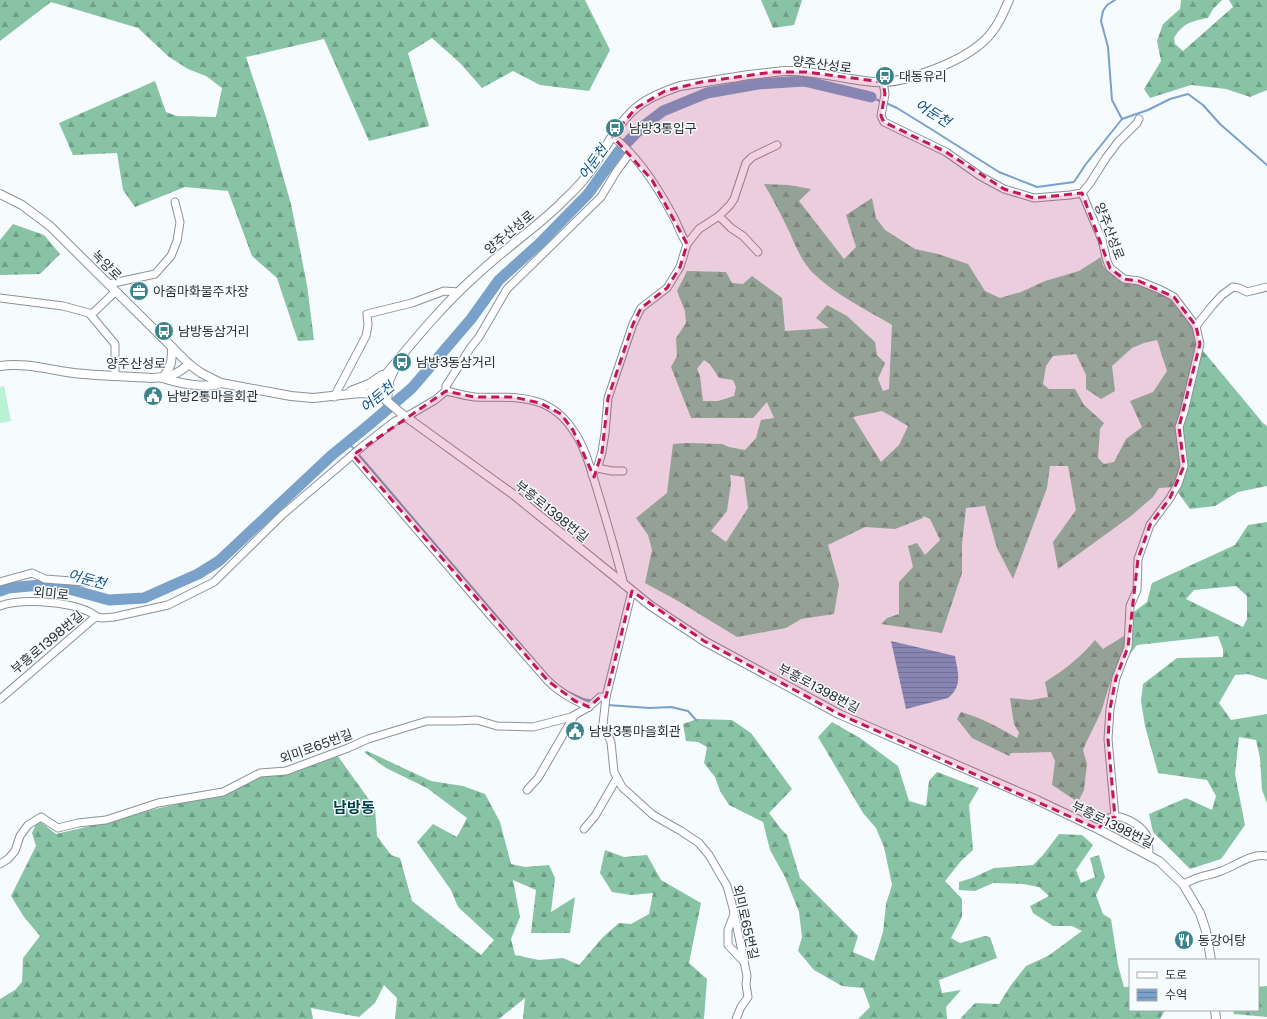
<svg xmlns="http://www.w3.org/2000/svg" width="1267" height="1019" font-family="'Public Sans','Noto Sans KR',sans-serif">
	<defs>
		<pattern id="forest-firs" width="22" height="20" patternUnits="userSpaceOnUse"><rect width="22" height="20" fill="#89c3a5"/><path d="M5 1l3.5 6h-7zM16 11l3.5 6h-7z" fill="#709f87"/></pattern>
		<pattern id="water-rules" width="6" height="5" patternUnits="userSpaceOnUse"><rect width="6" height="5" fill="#79a1c9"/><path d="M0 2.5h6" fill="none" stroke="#6484a4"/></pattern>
	</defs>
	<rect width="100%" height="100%" fill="#f6fbfe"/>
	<!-- forest -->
	<g fill="url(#forest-firs)" fill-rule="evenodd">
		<path d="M0 0H585L610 50 589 91 540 85 513 71 482 88 460 63 432 38 408 53 429 126 369 141 324 39 246 57 267 120 291 204 307 285 314 340 298 341 277 278 252 256 228 191 185 187 135 207 123 190 117 153 73 155 59 123 155 81 166 112 177 116 216 117 222 88 206 76 188 69 169 57 138 28 51 2 0 41Z"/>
		<path d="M761 0H802L794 25 773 28Z"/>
		<path d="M1181 0H1222L1213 9 1208 18C1192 21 1183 23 1174 38L1175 44 1183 51 1233 7 1229 0H1267V90L1250 97 1226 89 1191 85 1150 98 1144 89 1161 61 1157 41 1163 24 1180 9Z"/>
		<path d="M764 184 788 185 811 189 799 201 844 259 856 247 846 215 872 198 876 218 885 230 915 249 938 254 968 264 985 291 1000 298 1021 292 1045 281 1079 271 1101 257 1103 266 1118 280 1146 287 1170 297 1193 327 1199 346 1263 423 1267 426V486L1238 492 1215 506 1190 509 1174 487 1159 488 1153 497 1131 516 1058 569 1053 542 1076 510 1068 466H1050L1047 488 1013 579 997 548 985 506 966 508 962 544V573L942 633 881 624 887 618 899 614V582L913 567 908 546 917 543 925 555 940 540 930 519 923 516V518L895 529 865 527 828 545 839 584 834 614 801 619 786 628 737 637 678 601 645 583 652 550 648 535 636 518 667 493 673 444 687 443 722 444 729 447 745 450 756 438 761 420 774 418 767 402 753 418H691L671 367 677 356 676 338 686 323 685 311 677 291 687 271 726 272 732 283 743 284 752 276 782 298 785 331 829 328 816 318 827 305 847 316 875 342 877 355 885 363 878 379 883 391 889 389 892 325C865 309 836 295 813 273 800 260 794 241 786 225 779 211 772 197 764 184ZM1157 340 1167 371 1153 392 1130 401 1142 427 1126 439 1114 462 1104 464 1098 458 1100 429 1104 423 1084 405 1075 389H1049L1043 384 1046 366 1053 356 1076 354 1086 375V389L1101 399 1115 391 1112 366 1132 348 1144 343ZM704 360 710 364 719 378 733 380 736 387 734 396 718 401H703L700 376 697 369ZM882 411 908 426 899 445 881 462 853 417ZM730 475 744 477 748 508 726 542 711 531 727 511 731 483Z"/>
		<path d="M13 224 44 235 60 254 40 274 0 275V240Z"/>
		<path d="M1267 522V680L1248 674 1235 675 1219 703 1231 720 1267 714V803L1262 790 1260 758 1256 740 1239 737 1235 774 1245 825 1221 859 1190 869 1153 832 1149 814 1186 798 1212 810 1216 796 1207 780 1158 773 1145 726 1141 701 1143 684 1177 658 1223 657V649L1218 636 1137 645 1112 677 1101 712 1086 743 1083 750 1087 764 1084 790 1078 802 1052 785 1055 761 1051 752 1011 753 1009 756 972 738 957 719 961 712C982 718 998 727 1017 738L1019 733 1014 724 1010 698 1030 700 1048 697 1045 682C1064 670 1080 658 1095 640L1103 649 1124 636 1130 615 1147 602 1152 583 1235 545 1248 525ZM1236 586 1247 596V619L1243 627 1186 599 1194 590Z"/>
		<path d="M697 719 732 720 751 733 792 789 769 813 781 829 787 835 800 878 858 936 853 952 874 961 883 932 886 904 892 885 884 847 876 828 863 813 818 737 832 722 860 738 898 766 909 801 926 806 929 781 937 772 979 788 969 805 973 850 961 861 945 881 962 899V917L951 938 960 943 985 936 990 937 997 958 939 980 942 993 961 990 946 1007 947 1019H858L870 1007 863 988 842 986 814 970 798 951 802 937 799 912 785 877 770 850 763 822 729 805 720 791 715 777 704 763 707 747 698 742 686 741 683 724Z"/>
		<path d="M367 751 431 781 463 786 485 794 500 822 511 864 525 867 549 865 555 878 551 912 575 897 570 933H531L536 890 513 880 520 917 511 939 515 955 539 960 563 958 579 965 603 937 619 923 631 924 649 914 653 893 631 895 612 892 600 873 605 850 624 857 647 855 661 880 701 903 689 963 707 979 704 1019H523L525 998 499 1019H395L397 998 384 985 375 1003 359 1017 311 1008 313 1019H0V999L15 990 22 982 23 958 40 936 24 917 11 896 36 846 32 833 38 820 56 834 99 824 155 809 224 794 257 778 288 772 337 755 375 808 377 836 391 855 400 858 412 901 481 955 494 940 458 907 451 890 417 842 433 824 457 837 467 818 427 788 386 768 364 752Z"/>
		<path d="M1059 834 1082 835 1093 845 1076 870 1081 883 1095 877 1090 858 1099 855 1105 877 1096 895 1103 914 1111 919 1118 965 1124 987H1130V1010H1165L1160 1019H960L975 1003 999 1004 1011 985 1026 966 1048 956 1082 931 1072 926H1053L1033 913 1030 906 1049 896 1039 887 1023 884 993 883 975 891 959 890V882L972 878 994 868 1033 865 1043 855Z"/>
		<path d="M1267 986V1017L1234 1014 1233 1010H1258V987Z"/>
	</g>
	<!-- park -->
	<path fill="#b6f2d3" d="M4 386 11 421 0 423V387Z"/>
	<!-- water -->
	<path fill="url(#water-rules)" d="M891 641 955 656C958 673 963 686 948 698L906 709Z"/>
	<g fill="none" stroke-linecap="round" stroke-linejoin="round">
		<!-- stream -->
		<g stroke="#79a1c9" stroke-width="2">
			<path d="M1115 0 1107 5 1103 11 1101 21 1108 47 1112 100 1122 119"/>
			<path d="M871 97 882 102"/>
			<path d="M886 103 897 108 931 129 999 172 1037 187 1074 182 1086 164 1122 119 1148 110 1170 99 1188 94 1203 105 1220 124 1267 165"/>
			<path d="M347 442 354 449"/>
			<path d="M360 456 534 660"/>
			<path d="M564 690 583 699 593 701"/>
			<path d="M607 705 650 708 671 707 688 711 697 721"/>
		</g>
		<!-- river -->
		<path stroke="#79a1c9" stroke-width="11" d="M0 591 8 588 51 584 109 600 144 598 198 574 219 561 332 455 370 424 412 388 471 319 499 280 539 244 588 194 619 151 642 127 663 111 707 93 758 84 804 81 871 97"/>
		<!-- minor casing -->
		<g stroke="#8b9298" stroke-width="9">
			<g id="minor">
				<path d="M883 82 885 94 881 116 884 122 946 152 980 176 1004 189 1034 198 1070 195 1082 193 1090 183 1106 158 1118 142 1137 123 1139 119"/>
				<path d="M1082 193 1102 240 1107 261 1110 268 1124 279 1139 281 1161 290 1174 297 1196 326 1200 344 1184 412 1179 427 1184 466 1178 484 1170 498 1150 525 1138 559 1137 590 1130 606 1128 647 1116 678 1110 709 1108 739 1115 817"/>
				<path d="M719 216 731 228 743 236 758 252"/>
				<path d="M687 244 699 229 719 216 730 205 734 199 746 163 752 157 777 145"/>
				<path d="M109 284 155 274 171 256 177 241 180 222 175 202"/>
				<path d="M0 298 63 306 89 313 115 344V376"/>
				<path d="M91 315 116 291"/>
				<path d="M1196 326 1212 306 1222 295 1233 287 1239 288 1247 292 1267 287"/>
				<path d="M446 391C456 393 465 396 475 397 497 398 517 395 538 402 553 407 565 418 573 430 585 447 590 467 596 486 606 519 616 552 624 585"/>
				<path d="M334 397 366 336 368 325 367 314 412 303 444 291 459 292"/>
				<path d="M353 455 490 615 548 681C560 693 574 700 589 707"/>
				<path d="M597 468 612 471H623"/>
				<path d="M592 475 598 466 602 452 605 433 608 398 633 324 641 308 667 288 680 267 687 244C680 234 678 224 672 214 657 186 638 156 612 136"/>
				<path d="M0 582 32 573 45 579 99 583"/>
				<path d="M632 591 606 697 603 724 611 742 614 772 622 787 653 815 681 831 699 843 709 855 727 886 733 908 747 976 746 984 748 997 741 1007 736 1019"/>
				<path d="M0 606C23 598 78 601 97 617"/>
				<path d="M0 699 93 619 97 617 102 618 114 617 168 605 214 582 282 515 363 446 395 421 406 417 435 400 446 391V386L471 347 479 337 507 289 601 197 616 172 630 153"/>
				<path d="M527 790 538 778 574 716"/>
				<path d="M584 829 595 816 617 778"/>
				<path d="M1098 829C1101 826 1103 822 1107 819 1119 811 1141 825 1147 836 1149 841 1149 849 1149 855"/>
				<path d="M0 864 8 859 15 851 20 836 28 825 41 817 58 828 78 823 106 820 158 803 223 792 260 773 286 771 348 748 368 739 427 721H455L477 720 497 726 533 727 571 717 589 707 600 697H606"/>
				<path d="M1183 884C1188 882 1194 879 1200 877 1207 875 1214 874 1221 871 1236 866 1250 853 1267 856"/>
				<path d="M734 914 728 930V945L744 962"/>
			</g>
		</g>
		<!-- tertiary casing -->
		<g stroke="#8b9298" stroke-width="10">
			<g id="tertiary">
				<path d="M0 194 22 205 50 226 189 364 201 373 221 383 291 396 313 398 360 393 376 394 381 396 402 414 514 495 651 606 704 641 839 714 1037 800 1098 829 1159 861 1183 884 1200 913 1206 931 1211 960"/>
				<path d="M0 366C24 362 50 370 74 373 99 376 125 376 151 378 170 377 175 376 189 364"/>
				<path d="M162 378C172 368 172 359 172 347"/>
				<path d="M163 378C177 383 207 389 221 383"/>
				<path d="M351 391 369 384 382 375"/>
				<path d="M369 394C402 356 433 315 470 281 482 270 494 259 507 249 526 233 547 218 564 200 575 190 586 178 594 166 607 145 618 123 637 107 649 97 665 91 680 86 703 82 726 79 749 75 761 74 773 72 785 71 815 70 845 80 875 82 906 84 964 61 986 39 997 28 1003 14 1009 0"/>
				<path d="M387 401 389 381 394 370"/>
				<path d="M1215 1010 1216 1019"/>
			</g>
		</g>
		<!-- minor -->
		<use href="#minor" stroke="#fff" stroke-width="7"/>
		<!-- tertiary -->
		<use href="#tertiary" stroke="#fff" stroke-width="8"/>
	</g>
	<!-- marked area -->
	<path fill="#c2185b" fill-opacity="0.2" stroke="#c2185b" stroke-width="3" stroke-dasharray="8 5" stroke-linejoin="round" d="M773 72H806L883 82 885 94 881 116 884 122 946 152 1004 189 1034 198 1082 193 1110 268 1124 279 1139 281 1174 297 1196 326 1200 344 1179 427 1184 466 1170 498 1150 525 1138 559 1128 647 1116 678 1110 709 1108 739 1115 817 1107 819 1098 829 839 714 704 641 632 591 606 697H600L589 707 575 701 548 681 353 455 446 391 474 397H513L540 403 561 414 573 430 594 477 602 452 608 398 633 324 641 308 667 288 680 267 687 244 652 180 612 136 636 108 665 91 701 82Z"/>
	<!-- icons -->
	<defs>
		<g id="bus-disc" transform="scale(1)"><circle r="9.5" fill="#3c838c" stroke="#f6fbfe"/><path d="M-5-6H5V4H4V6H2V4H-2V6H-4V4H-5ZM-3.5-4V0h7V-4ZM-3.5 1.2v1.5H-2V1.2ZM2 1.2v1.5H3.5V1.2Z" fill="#fff"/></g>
		<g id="office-disc" transform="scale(1)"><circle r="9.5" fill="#3c838c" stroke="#f6fbfe"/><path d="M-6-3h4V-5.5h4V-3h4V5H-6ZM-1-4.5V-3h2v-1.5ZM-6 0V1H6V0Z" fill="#fff"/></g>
		<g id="civic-disc" transform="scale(1)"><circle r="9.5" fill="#3c838c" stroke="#f6fbfe"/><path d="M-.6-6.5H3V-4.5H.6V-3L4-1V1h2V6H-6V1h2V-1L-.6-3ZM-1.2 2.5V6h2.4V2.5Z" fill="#fff"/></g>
		<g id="restaurant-disc" transform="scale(1)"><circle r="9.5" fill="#3c838c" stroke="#f6fbfe"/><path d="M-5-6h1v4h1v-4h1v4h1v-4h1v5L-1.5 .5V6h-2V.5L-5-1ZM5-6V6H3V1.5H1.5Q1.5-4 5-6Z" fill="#fff"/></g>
	</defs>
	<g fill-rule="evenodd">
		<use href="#bus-disc" x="885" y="76"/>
		<use href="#bus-disc" x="615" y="128"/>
		<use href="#office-disc" x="139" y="291"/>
		<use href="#bus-disc" x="164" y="331"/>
		<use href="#bus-disc" x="402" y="362"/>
		<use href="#civic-disc" x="153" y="396"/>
		<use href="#civic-disc" x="575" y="731"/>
		<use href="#restaurant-disc" x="1184" y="940"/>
	</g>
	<g text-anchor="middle" stroke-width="3" stroke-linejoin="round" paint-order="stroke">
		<!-- street labels -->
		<g font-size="13" fill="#2d3032" stroke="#f6fbfe">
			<text transform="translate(822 64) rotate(7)" y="5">양주산성로</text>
			<text transform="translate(1110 231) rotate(69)" y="5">양주산성로</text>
			<text transform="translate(509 232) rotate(-40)" y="5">양주산성로</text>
			<text transform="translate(107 265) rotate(45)" y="5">녹양로</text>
			<text x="136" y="368">양주산성로</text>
			<text transform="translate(552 511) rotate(39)" y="5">부흥로1398번길</text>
			<text transform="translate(51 593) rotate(6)" y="5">외미로</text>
			<text transform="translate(47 642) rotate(-40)" y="5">부흥로1398번길</text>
			<text transform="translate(819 688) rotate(28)" y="5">부흥로1398번길</text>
			<text transform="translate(316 746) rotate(-20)" y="5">외미로65번길</text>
			<text transform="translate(1113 824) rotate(26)" y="5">부흥로1398번길</text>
			<text transform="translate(746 922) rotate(77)" y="5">외미로65번길</text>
		</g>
		<!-- poi labels -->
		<g font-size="13" fill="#2d3032" stroke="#f6fbfe" text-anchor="start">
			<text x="899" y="81">대동유리</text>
			<text x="629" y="133">남방3통입구</text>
			<text x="153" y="296">아줌마화물주차장</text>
			<text x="178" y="336">남방동삼거리</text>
			<text x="416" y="367">남방3동삼거리</text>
			<text x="167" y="401">남방2통마을회관</text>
			<text x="589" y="736">남방3통마을회관</text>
			<text x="1198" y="945">동강어탕</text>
		</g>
		<!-- water labels -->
		<g font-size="14" font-style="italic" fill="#114e81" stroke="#f6fbfe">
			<text transform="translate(933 113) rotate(32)" y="5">어둔천</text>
			<text transform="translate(593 162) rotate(-54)" y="5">어둔천</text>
			<text transform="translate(377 397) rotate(-40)" y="5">어둔천</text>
			<text transform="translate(87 579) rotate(15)" y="5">어둔천</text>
		</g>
		<!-- quarter labels -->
		<g font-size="15" font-weight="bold" fill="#004248" stroke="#f6fbfe">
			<text x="354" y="813">남방동</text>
		</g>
	</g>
	<!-- legend -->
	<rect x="1129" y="959" width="130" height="52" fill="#f6fbfe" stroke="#a6aaac"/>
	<rect x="1137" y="972" width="20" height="6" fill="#ffffff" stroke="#a6aaac"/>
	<text x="1165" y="979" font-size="12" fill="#2d3032">도로</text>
	<rect x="1137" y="989" width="20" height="12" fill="url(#water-rules)" stroke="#a6aaac"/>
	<text x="1165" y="999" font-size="12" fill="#2d3032">수역</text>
</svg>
